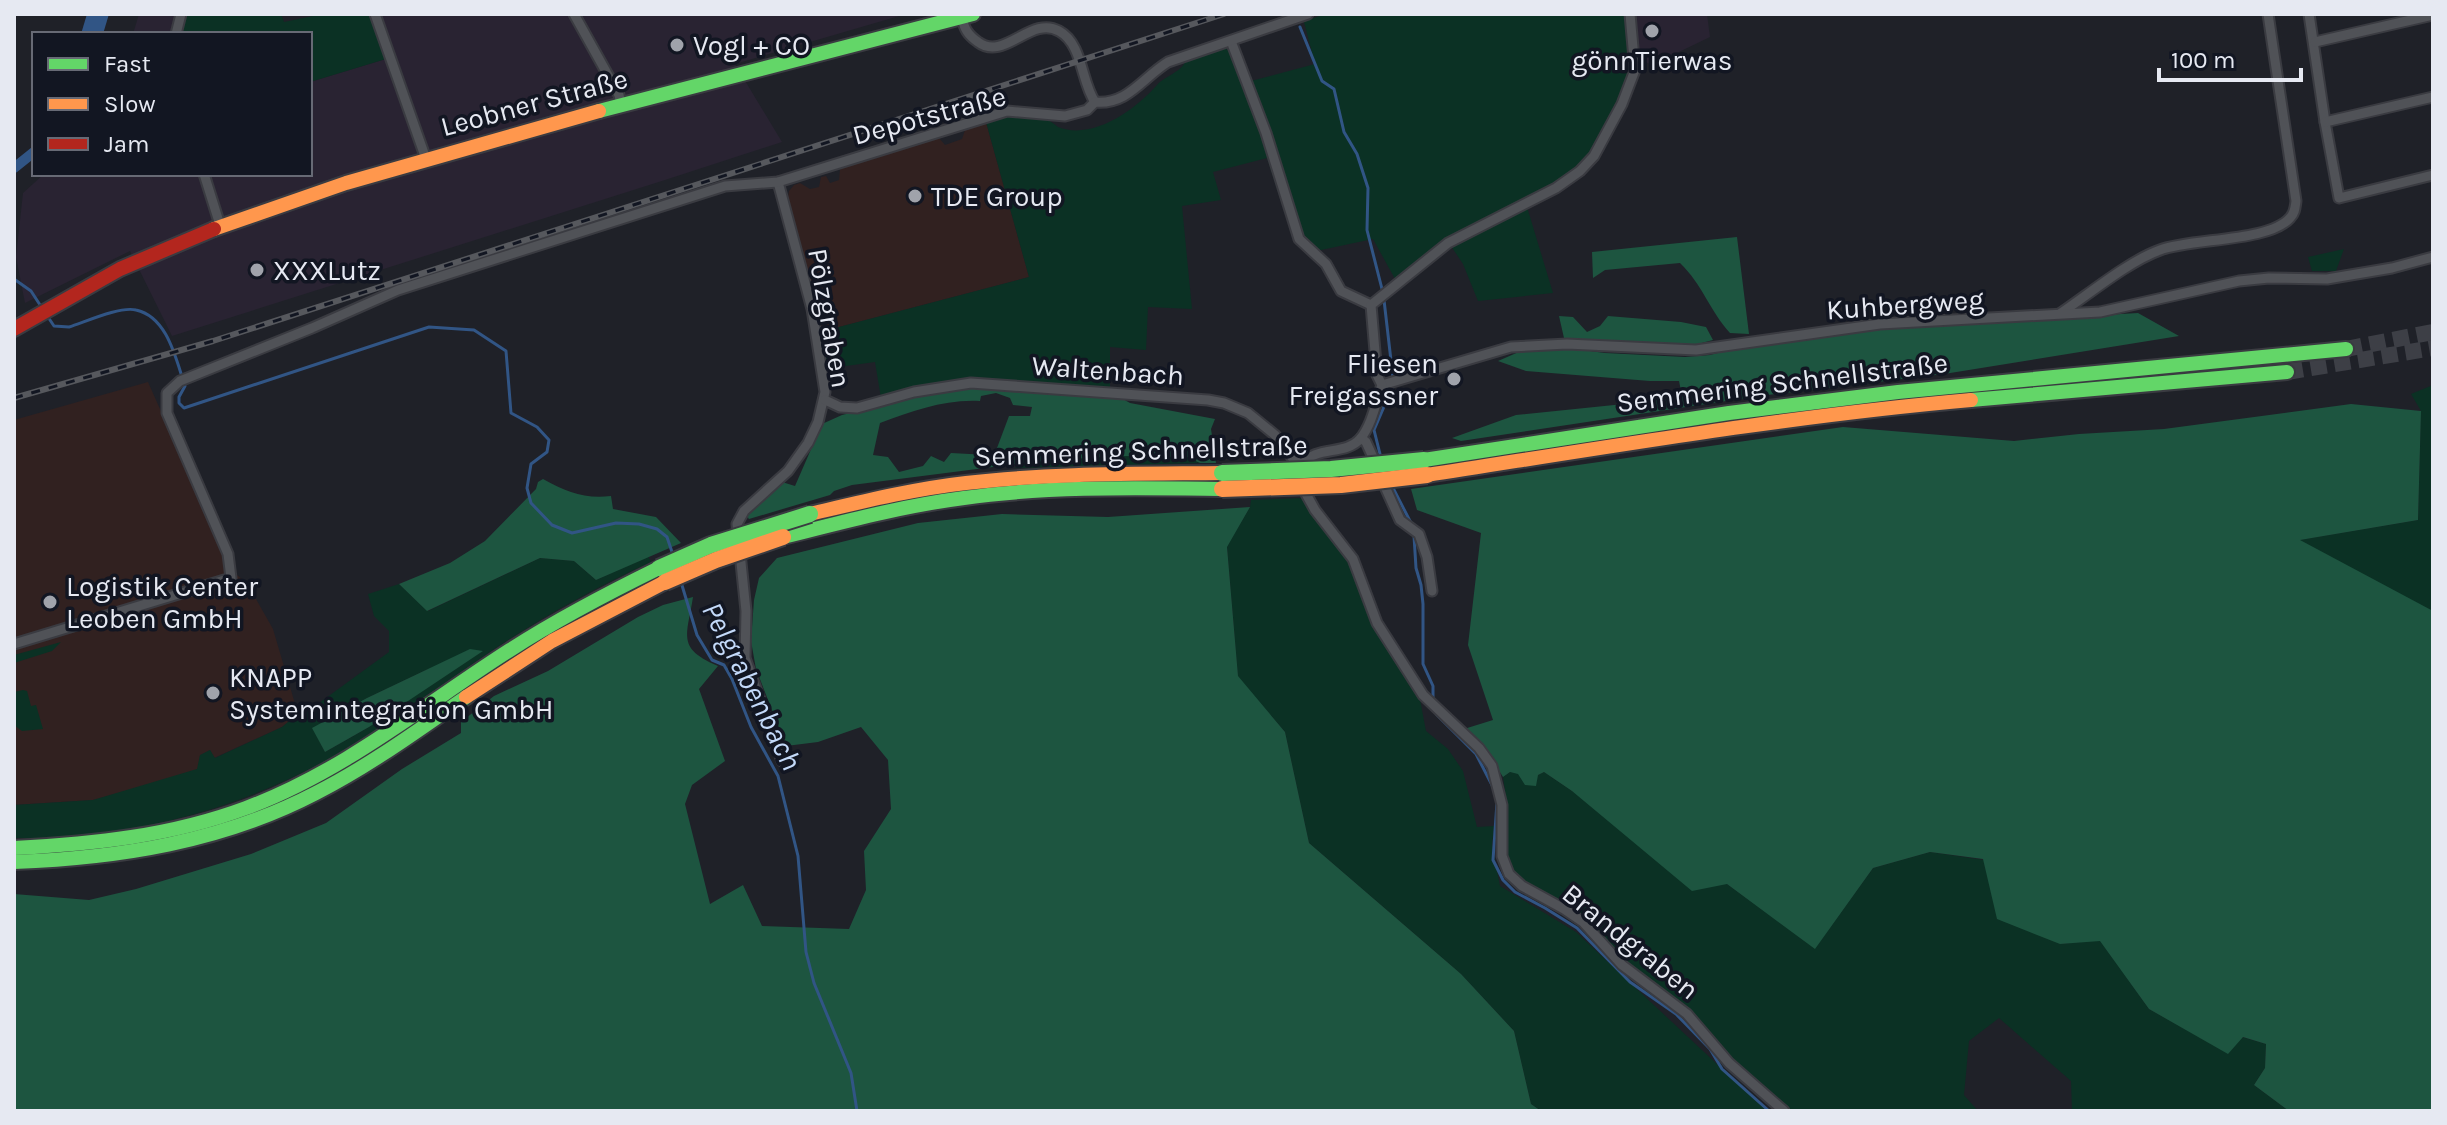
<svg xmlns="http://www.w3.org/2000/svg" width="2447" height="1125" font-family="Karla,sans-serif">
	<rect width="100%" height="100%" fill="#1f2128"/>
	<!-- commercial -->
	<g fill="#292332">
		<path d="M139 14H185L182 34H133Z"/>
		<path d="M377 14H906L735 64 782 142 665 180 172 336 130 251 25 303 16 257 23 193 44 174H310V82L389 58Z"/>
		<path d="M1634 14H1707L1710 37 1652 65 1641 60Z"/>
	</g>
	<!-- industrial -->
	<g fill="#312120">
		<path d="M986 122 1029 277 820 332 787 203 789 191 794 185 800 183 810 189 819 187 821 177 826 176 830 183 839 180 840 170 844 165 931 137 939 138 945 145 962 139 965 130Z"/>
		<path d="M148 382 232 571 247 583 273 629 298 714 282 727 214 758 210 750 200 756 198 769 153 784 93 800 14 805V420Z"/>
	</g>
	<!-- green -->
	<g fill="#0b3124" fill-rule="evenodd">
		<path d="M185 14H281L284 22 313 16V14H377L389 58 310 82V34H182Z"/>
		<path d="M1324 14H1627L1630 68 1627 83 1613 116 1591 153 1577 168 1559 182 1446 240 1395 279 1373 239 1321 250 1315 249 1303 239 1251 81 1315 64 1304 22Z"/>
		<path d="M1225 48 1230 52 1260 126 1295 236 1293 239 1267 158 1213 172 1221 200 1182 206 1192 309 1148 307 1146 350 1110 347V389L1009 380H958L881 398 875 362 824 369 820 332 1029 277 986 122C1006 116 1028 113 1048 120 1052 122 1055 125 1058 127 1093 141 1136 109 1157 85 1165 76 1181 72 1185 62Z"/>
		<path d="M1527 207 1553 293 1478 301 1463 264 1451 246Z"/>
		<path d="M2344 249 2336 271H2312L2308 257Z"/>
		<path d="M2433 385V612L2299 540 2418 520 2421 411 2411 394Z"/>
		<path d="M1117 456 1187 457 1200 463 1014 468 1031 462Z"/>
		<path d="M1303 498 1350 561 1374 623 1419 694 1426 731 1448 749 1463 771 1477 827 1494 826 1492 845 1500 886 1576 932 1767 1111H1541L1531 1104 1514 1031 1461 974 1309 843 1285 732 1238 677 1227 546 1250 507 1251 500Z"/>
		<path d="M648 556 651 562C592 589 535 621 481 658 433 691 385 726 334 756 236 811 127 839 14 838V805L93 800 197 769 200 755 210 750 215 758 282 727 298 714H304L389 652V631L374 616 368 594 399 584 428 611 540 558 574 561 596 580ZM428 669 421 691 369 727 325 752 313 728 367 698Z"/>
		<path d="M61 642 52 651 14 663V655Z"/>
		<path d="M23 690 27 691 31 706 36 705 43 729 22 731 14 725V692Z"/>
		<path d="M1510 772 1538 775 1544 772 1572 791 1727 884 1815 948 1873 868 1930 852 1984 860 2060 944 2100 940 2149 1009 2228 1053 2242 1037 2266 1044 2265 1068 2254 1085 2289 1111H2072L2071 1081 1999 1018 1969 1041 1964 1095 1978 1111H1790L1766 1094 1678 1002 1626 964 1593 926 1524 882 1512 869 1503 848 1506 797 1503 777Z"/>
	</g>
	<!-- forest -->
	<g fill="#1d5540" fill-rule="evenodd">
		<path d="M1737 237 1749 334 1730 333C1710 311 1702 284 1680 263L1605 270 1593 278 1592 252Z"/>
		<path d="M2138 313 2179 336 1944 374 1759 396 1461 441 1452 438 1516 415 1653 401 1681 391 1679 381H1650L1526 371 1498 361 1521 351 1567 348 1605 353 1685 357 1710 355 1748 345 1880 328Z"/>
		<path d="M1559 316 1573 317 1587 332 1600 326 1608 316 1681 322 1706 327 1713 340 1690 346 1564 338Z"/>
		<path d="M1006 386 1114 394 1130 403 1215 419 1211 429 1216 463H1200L1187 457 1117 456 1031 462 852 485 834 491 830 495 749 519 745 514 782 482 795 486 822 424 842 415 951 388ZM996 393 1010 398 1013 405 1032 407 1030 416H1009L997 448 988 455 951 453 944 462 931 456 923 466 899 472 888 457 873 455 880 423C913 411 945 399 980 401L981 396Z"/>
		<path d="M2351 404 2421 411 2418 520 2300 540 2433 611V1111H2289L2254 1085 2265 1068 2266 1044 2243 1037 2228 1054 2149 1009 2100 941 2060 944 1997 919 1983 859 1930 852 1873 868 1815 949 1727 884 1692 891 1572 791 1544 772 1538 775 1536 786 1525 785 1518 774 1510 772 1503 777 1488 753 1464 729 1493 720 1468 645 1481 533 1417 510 1411 489 1843 427 2014 441 2079 434 2164 429Z"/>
		<path d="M543 479C567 492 584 499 611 496L613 509 656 517 681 543 596 580 574 561 540 558 427 611 399 584 450 563 485 541 536 489 538 482Z"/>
		<path d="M1250 507 1227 547 1238 676 1285 732 1309 843 1461 974 1514 1031 1531 1104 1541 1111H14V894L89 900 136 889 251 854 326 823 402 769 461 733V722L494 696 548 671 638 617 663 605 693 597C687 636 676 648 718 666L699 689 725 761 692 785 685 804 710 904 743 885 762 926 849 929 866 890 864 851 891 809 888 760 861 727 818 742 786 746 756 669 751 641 754 600 759 578 777 558 918 523 1002 514 1108 517Z"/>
		<path d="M470 649 483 651 369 727 325 752 312 728 367 698Z"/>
	</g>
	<!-- water -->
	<path fill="#315585" d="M87 14H109L103 34H81Z"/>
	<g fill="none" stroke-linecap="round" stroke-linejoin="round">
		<!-- stream -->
		<g stroke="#315585" stroke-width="3">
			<path d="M1300 27 1322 81 1334 89 1344 132 1357 154 1368 188 1367 230 1382 289"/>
			<path d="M14 279 31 291 42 308"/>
			<path d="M1384 300 1393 378"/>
			<path d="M46 314 54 326 69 327C85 322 120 306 136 310 168 317 176 360 185 386L179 397V403L184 408 429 327 474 330 506 351 511 413 537 427 549 440 547 452 531 464 527 488 531 503 552 525 572 533 616 523 639 524 657 529 667 537 673 555"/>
			<path d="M1381 458 1374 430 1392 388"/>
			<path d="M1391 484 1411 523"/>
			<path d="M1414 536 1416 568 1421 585 1423 604V664L1433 686V700"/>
			<path d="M681 582 697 635 712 660 724 665 732 679 751 727 778 776 798 856 806 952 814 983 851 1073 857 1111"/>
			<path d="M1437 715 1476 754 1493 787"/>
			<path d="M1497 802 1493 860 1503 880 1515 892 1545 908 1577 928 1630 982 1676 1014 1710 1049 1722 1069 1769 1111"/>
		</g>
		<!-- canal -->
		<path stroke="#315585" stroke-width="10" d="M14 168 34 152"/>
		<!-- highway-tunnel -->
		<g stroke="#3d3f46" stroke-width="16" stroke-dasharray="16 8" stroke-linecap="butt">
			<path d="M2346 349 2433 332"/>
			<path d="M2287 372 2433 348"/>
		</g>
		<!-- street casing -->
		<g stroke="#3a3b41" stroke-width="13">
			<g id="street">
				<path d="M375 14 426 159"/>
				<path d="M574 14 619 95 621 105"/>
				<path d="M2309 14 2325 122 2339 198 2433 175"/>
				<path d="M962 17C964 29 968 35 978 42 1004 62 1031 15 1059 31 1083 44 1081 82 1095 102"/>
				<path d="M176 34 181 14"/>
				<path d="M1231 41 1266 133 1299 239 1326 264 1341 291 1371 305"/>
				<path d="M2315 42 2433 15"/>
				<path d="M2325 122 2433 97"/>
				<path d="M204 174 220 225"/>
				<path d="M778 182 812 309 825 392 818 422 808 443 788 471 744 511 737 524 746 611 745 658 782 761"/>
				<path d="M2061 313C2089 294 2129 261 2160 250 2192 238 2269 242 2290 218 2295 213 2295 208 2296 201L2268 14"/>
				<path d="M1382 385 1511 347 1567 344 1696 350 1880 324 2100 312 2239 281 2269 278 2327 279 2392 268 2433 257"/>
				<path d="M825 400 840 407 857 408 914 392 971 383 1208 400 1224 403 1248 413 1275 435 1294 460 1302 465C1315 445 1345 456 1360 439 1372 425 1376 402 1382 385L1377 375 1371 305 1448 243 1556 188 1580 171 1594 156 1622 104 1635 70 1630 14"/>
				<path d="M1361 438 1366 442 1377 466"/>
				<path d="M1382 480 1400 520 1419 534 1427 557 1432 591"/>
				<path d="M1304 484 1305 492 1315 510 1353 559 1377 623 1423 695 1479 748 1492 766 1502 805V856L1509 874 1522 886 1564 909 1583 922 1622 965 1687 1014 1729 1063 1784 1111"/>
				<path d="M14 644 231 578 228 554 167 413V393L180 381 312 328 398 290 725 186 778 182 1007 111 1065 116 1087 110 1095 102C1128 105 1142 78 1168 62L1308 14"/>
			</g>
		</g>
		<!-- fast casing -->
		<g stroke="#3a3b41" stroke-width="18">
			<g id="fast">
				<path d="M599 111 973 14"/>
				<path d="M1971 400 2287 372"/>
				<path d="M1424 460 1729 413 1898 392 2346 349"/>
				<path d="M783 537C843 522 902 506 964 498 1049 486 1136 488 1222 489"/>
				<path d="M14 848C93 844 171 836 246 808 343 772 424 705 510 650 558 619 608 593 659 568"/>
				<path d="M14 862C119 858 222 842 316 793 369 766 417 731 466 697"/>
			</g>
		</g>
		<!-- slow casing -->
		<g stroke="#3a3b41" stroke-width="18">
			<g id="slow">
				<path d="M214 229 346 183 599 111"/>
				<path d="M1427 475C1608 447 1789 416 1971 400"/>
				<path d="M810 514C861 502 913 489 966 483 1051 473 1137 474 1222 473"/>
				<path d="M466 697 552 641 665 582"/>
			</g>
		</g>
		<!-- jam casing -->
		<g stroke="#3a3b41" stroke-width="18">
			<path id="jam" d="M14 329 120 269 214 229"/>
		</g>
		<!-- street -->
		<use href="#street" stroke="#505257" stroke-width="9"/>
		<!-- fast -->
		<use href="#fast" stroke="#63d668" stroke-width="14"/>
		<!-- slow -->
		<use href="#slow" stroke="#ff974d" stroke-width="14"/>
		<!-- jam -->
		<use href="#jam" stroke="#b3261e" stroke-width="14"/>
		<!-- rail casing -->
		<g stroke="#56585d" stroke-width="6">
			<path id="rail" d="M14 398 213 341 1224 14"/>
		</g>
		<!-- rail -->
		<use href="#rail" stroke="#121622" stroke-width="3" stroke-dasharray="9" stroke-linecap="butt"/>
		<!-- fast-bridge casing -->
		<g stroke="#3a3b41" stroke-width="20" stroke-linecap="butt">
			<g id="fast-bridge">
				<path d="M1222 473 1331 469 1424 460"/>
				<path d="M659 568 711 545 810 514"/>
			</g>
		</g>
		<!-- slow-bridge casing -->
		<g stroke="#3a3b41" stroke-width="20" stroke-linecap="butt">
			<g id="slow-bridge">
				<path d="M1222 489 1341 485 1427 475"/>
				<path d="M665 582 716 560 783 537"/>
			</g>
		</g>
		<!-- fast-bridge -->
		<use href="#fast-bridge" stroke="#63d668" stroke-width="16"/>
		<!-- slow-bridge -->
		<use href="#slow-bridge" stroke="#ff974d" stroke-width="16"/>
	</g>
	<!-- markers -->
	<g fill="#a0a3ab" stroke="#121622" stroke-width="3">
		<circle cx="1652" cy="31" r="8"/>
		<circle cx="677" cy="45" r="8"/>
		<circle cx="915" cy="196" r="8"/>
		<circle cx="257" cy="270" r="8"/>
		<circle cx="1454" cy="379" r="8"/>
		<circle cx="50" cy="602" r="8"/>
		<circle cx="213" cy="693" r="8"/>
	</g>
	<g text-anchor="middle" stroke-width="7" stroke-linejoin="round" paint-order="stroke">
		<!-- poi labels -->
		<g font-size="28" fill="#e6e9f2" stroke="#121622" text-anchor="start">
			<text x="693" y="55">Vogl + CO</text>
			<text x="1652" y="70" text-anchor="middle">gönnTierwas</text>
			<text x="931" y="206">TDE Group</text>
			<text x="273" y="280">XXXLutz</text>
			<text x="1438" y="373" text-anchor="end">Fliesen<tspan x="1438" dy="32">Freigassner</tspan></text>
			<text x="66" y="596">Logistik Center<tspan x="66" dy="32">Leoben GmbH</tspan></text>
			<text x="229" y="687">KNAPP<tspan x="229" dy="32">Systemintegration GmbH</tspan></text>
		</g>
		<!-- street labels -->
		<g font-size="28" fill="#e6e9f2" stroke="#121622">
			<text transform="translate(534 102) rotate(-15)" y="10">Leobner Straße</text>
			<text transform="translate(929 115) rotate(-15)" y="10">Depotstraße</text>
			<text transform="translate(1905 304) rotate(-4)" y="10">Kuhbergweg</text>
			<text transform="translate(830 318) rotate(80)" y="10">Pölzgraben</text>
			<text transform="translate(1108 370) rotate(4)" y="10">Waltenbach</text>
			<text transform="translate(1782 382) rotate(-7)" y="10">Semmering Schnellstraße</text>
			<text transform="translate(1141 450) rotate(-2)" y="10">Semmering Schnellstraße</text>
			<text transform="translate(1631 941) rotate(39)" y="10">Brandgraben</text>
		</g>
		<!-- water labels -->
		<g font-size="30" font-style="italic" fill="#c3d9f9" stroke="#121622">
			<text transform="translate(752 686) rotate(63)" y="10">Pelgrabenbach</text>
		</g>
	</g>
	<!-- border -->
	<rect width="2447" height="1125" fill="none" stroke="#e6e9f2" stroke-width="32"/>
	<!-- legend -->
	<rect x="32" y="32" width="280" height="144" fill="#121622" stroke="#676a75" stroke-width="2"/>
	<rect x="48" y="58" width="40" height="12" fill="#63d668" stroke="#676a75" stroke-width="2"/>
	<text x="104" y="72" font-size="24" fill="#e6e9f2">Fast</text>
	<rect x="48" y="98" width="40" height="12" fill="#ff974d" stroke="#676a75" stroke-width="2"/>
	<text x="104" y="112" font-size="24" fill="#e6e9f2">Slow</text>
	<rect x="48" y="138" width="40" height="12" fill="#b3261e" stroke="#676a75" stroke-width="2"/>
	<text x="104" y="152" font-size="24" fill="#e6e9f2">Jam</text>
	<!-- scale -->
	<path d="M2159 68v12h142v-12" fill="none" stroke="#e6e9f2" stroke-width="4"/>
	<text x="2171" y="68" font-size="24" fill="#e6e9f2" stroke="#121622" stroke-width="6" paint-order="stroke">100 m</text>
</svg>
